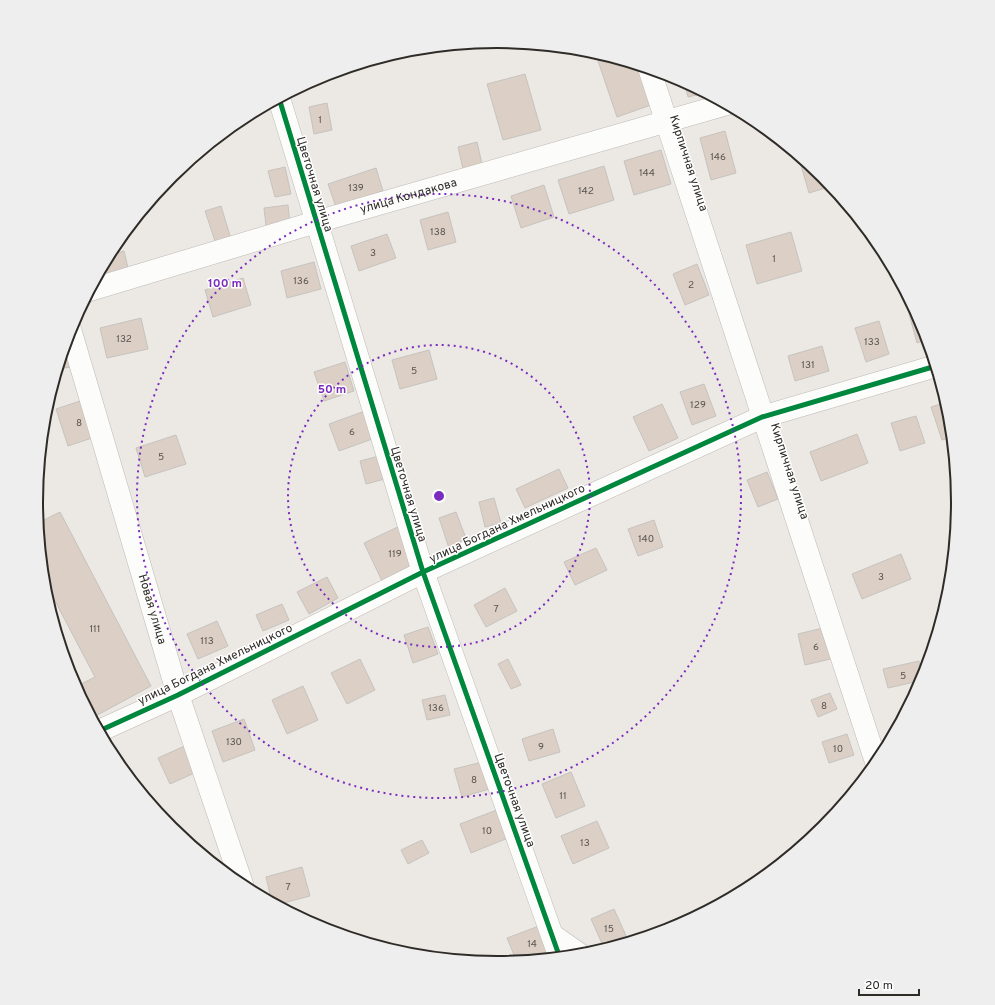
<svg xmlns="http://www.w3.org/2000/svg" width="995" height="1005" font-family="Overpass,sans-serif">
	<rect width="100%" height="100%" fill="#ece8e3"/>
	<!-- building -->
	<g fill="#dbcfc6" stroke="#c6c3bf">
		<path d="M600 54 637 65 651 105 617 117 596 55Z"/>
		<path d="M525 74 541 130 503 140 487 84Z"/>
		<path d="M684 82 705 93 688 97Z"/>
		<path d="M327 103 332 130 314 134 309 107Z"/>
		<path d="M725 131 736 173 711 180 700 138Z"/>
		<path d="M477 142 482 164 463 169 458 147Z"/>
		<path d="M661 150 671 184 634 195 624 161Z"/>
		<path d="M798 155 824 176 832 186 809 193Z"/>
		<path d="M604 166 614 200 569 214 558 180Z"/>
		<path d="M285 167 291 194 275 197 268 171Z"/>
		<path d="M376 168 383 191 336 207 328 184Z"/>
		<path d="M544 185 554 217 521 228 511 196Z"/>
		<path d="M288 205 290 224 266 226 264 208Z"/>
		<path d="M221 206 231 239 216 244 205 211Z"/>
		<path d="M448 212 456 242 428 250 420 220Z"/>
		<path d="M791 232 802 271 757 284 746 245Z"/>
		<path d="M387 234 396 258 359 271 351 246Z"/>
		<path d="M124 251 129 272 95 282 109 255Z"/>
		<path d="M314 262 321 289 287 298 281 271Z"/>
		<path d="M697 264 709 295 685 305 673 274Z"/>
		<path d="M243 278 251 305 213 317 205 290Z"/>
		<path d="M915 308 924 326 928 339 917 343 908 310Z"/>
		<path d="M141 318 148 349 107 358 100 328Z"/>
		<path d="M879 321 889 354 866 362 855 328Z"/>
		<path d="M67 341 77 366 58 369Z"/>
		<path d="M822 346 829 371 795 381 788 356Z"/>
		<path d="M429 350 437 379 400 389 392 360Z"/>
		<path d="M345 362 354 391 324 401 314 372Z"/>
		<path d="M704 384 716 416 692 425 680 392Z"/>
		<path d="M89 398 101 435 68 446 56 409Z"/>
		<path d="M947 402 950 413 953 437 942 440 931 407Z"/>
		<path d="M662 404 678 438 649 451 633 417Z"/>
		<path d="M365 411 375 438 339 451 329 424Z"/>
		<path d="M916 416 925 443 900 451 891 423Z"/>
		<path d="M857 434 868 463 821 481 810 452Z"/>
		<path d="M176 435 186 464 145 477 136 448Z"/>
		<path d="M379 456 385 479 366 484 360 461Z"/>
		<path d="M559 469 568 488 525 508 516 489Z"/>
		<path d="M767 472 778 499 758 507 747 480Z"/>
		<path d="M494 498 501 523 485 527 479 502Z"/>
		<path d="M60 512 151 686 92 718 75 687 95 677 44 580 38 523Z"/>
		<path d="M456 512 467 541 449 548 439 518Z"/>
		<path d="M654 520 663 547 638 556 628 529Z"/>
		<path d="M406 523 425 564 383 583 364 543Z"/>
		<path d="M596 548 607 570 575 585 564 562Z"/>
		<path d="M901 554 911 579 862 599 852 574Z"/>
		<path d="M327 577 338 598 309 614 297 592Z"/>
		<path d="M505 588 517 611 486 627 474 605Z"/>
		<path d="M282 604 289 620 263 631 256 615Z"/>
		<path d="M217 621 228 646 198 659 187 634Z"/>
		<path d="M428 627 438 654 413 663 404 635Z"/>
		<path d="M827 627 835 658 805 665 798 634Z"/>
		<path d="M360 659 375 690 347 704 331 673Z"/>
		<path d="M508 659 521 685 511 689 498 664Z"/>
		<path d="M919 661 923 680 888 688 883 669Z"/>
		<path d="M303 686 318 720 287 734 272 700Z"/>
		<path d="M830 693 837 709 818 717 811 700Z"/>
		<path d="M445 695 450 715 427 720 422 700Z"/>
		<path d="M244 719 255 750 223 762 212 731Z"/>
		<path d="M553 729 560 752 529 761 522 739Z"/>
		<path d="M847 734 854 755 829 763 822 742Z"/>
		<path d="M189 744 201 770 170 784 158 758Z"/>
		<path d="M486 761 493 788 462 797 454 769Z"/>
		<path d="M571 772 585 806 556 818 542 784Z"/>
		<path d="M502 808 513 836 471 853 460 824Z"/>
		<path d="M597 821 609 848 573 864 561 836Z"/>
		<path d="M422 840 429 853 408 864 401 850Z"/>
		<path d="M302 867 310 896 276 905 272 903 266 877Z"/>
		<path d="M614 909 627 938 604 948 591 919Z"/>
		<path d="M547 923 557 948 522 962H517L507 938Z"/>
	</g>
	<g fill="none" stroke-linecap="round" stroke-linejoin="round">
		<!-- minor casing -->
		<g stroke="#bdbab6" stroke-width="23">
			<g id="minor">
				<path d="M649 68 877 765"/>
				<path d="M279 98 423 572 560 958"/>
				<path id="s1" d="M90 290 316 222 727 104"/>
				<path id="s2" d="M70 329 178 695 243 887"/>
				<path d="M99 731 178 695 423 572 762 417 936 366"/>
				<path d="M552 935 582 956"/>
			</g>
		</g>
		<!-- minor -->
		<use href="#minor" stroke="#fcfcfb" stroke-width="22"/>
		<!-- cycleway casing -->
		<g stroke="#fff" stroke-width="8">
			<g id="cycleway">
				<path d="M279 98 423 572 560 958"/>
				<path d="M99 731 178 695 423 572 762 417 936 366"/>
			</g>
		</g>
		<!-- cycleway -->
		<use href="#cycleway" stroke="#00873e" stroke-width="5"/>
	</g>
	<!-- distance rings -->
	<g fill="none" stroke="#7b2cbf" stroke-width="2" stroke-dasharray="2 4">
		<circle cx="439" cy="496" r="151"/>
		<circle cx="439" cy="496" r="302"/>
	</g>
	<g text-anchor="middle" stroke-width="3" stroke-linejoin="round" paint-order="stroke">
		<!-- number labels -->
		<g font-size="10" fill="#5a5550">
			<text x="320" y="123">1</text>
			<text x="718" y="160">146</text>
			<text x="647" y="176">144</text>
			<text x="356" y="191">139</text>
			<text x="586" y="194">142</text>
			<text x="438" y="235">138</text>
			<text x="373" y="256">3</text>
			<text x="774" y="262">1</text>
			<text x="301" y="284">136</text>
			<text x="691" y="288">2</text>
			<text x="124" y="342">132</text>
			<text x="872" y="345">133</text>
			<text x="808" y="368">131</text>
			<text x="414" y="374">5</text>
			<text x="698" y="408">129</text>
			<text x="79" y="426">8</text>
			<text x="352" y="435">6</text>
			<text x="161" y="460">5</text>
			<text x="646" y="542">140</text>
			<text x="395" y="557">119</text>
			<text x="881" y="580">3</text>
			<text x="496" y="612">7</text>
			<text x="95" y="632">111</text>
			<text x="207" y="644">113</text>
			<text x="816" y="650">6</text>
			<text x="903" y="679">5</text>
			<text x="824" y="709">8</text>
			<text x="436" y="711">136</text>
			<text x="234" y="745">130</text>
			<text x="541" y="750">9</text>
			<text x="838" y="752">10</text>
			<text x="474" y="783">8</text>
			<text x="563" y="799">11</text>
			<text x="487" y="834">10</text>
			<text x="585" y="846">13</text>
			<text x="288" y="890">7</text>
			<text x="609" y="932">15</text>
			<text x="532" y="947">14</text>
		</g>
		<!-- street labels -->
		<g font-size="12" fill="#2f2c28" stroke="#fff">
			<text transform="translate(689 163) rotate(72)" y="4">Кирпичная улица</text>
			<text transform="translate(315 184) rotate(73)" y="4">Цветочная улица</text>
			<text dy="4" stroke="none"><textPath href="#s1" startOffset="332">улица Кондакова</textPath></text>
			<text transform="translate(790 471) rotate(72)" y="4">Кирпичная улица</text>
			<text transform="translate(409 494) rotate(73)" y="4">Цветочная улица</text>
			<text transform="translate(507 523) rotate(-25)" y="4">улица Богдана Хмельницкого</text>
			<text dy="4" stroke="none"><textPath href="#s2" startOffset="292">Новая улица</textPath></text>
			<text transform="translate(215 664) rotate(-26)" y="4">улица Богдана Хмельницкого</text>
			<text transform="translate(515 800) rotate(70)" y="4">Цветочная улица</text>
		</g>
	</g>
	<!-- crop -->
	<path d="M0 0H995V1005H0ZM43 502a454 454 0 1 1 908 0a454 454 0 1 1-908 0Z" fill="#eee" fill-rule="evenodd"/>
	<path fill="none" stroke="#2f2c28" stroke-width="2" d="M43 502a454 454 0 1 1 908 0a454 454 0 1 1-908 0Z"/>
	<circle cx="439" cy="496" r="6" fill="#7b2cbf" stroke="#fff" stroke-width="2"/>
	<g font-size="12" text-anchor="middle" font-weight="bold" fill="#7b2cbf" stroke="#fff" stroke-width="3" stroke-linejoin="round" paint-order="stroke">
		<text x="225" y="287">100 m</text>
		<text x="332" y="393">50 m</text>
	</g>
	<!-- scale -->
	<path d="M859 989v6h60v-6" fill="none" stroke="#2f2c28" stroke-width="2"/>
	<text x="865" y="989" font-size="12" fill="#2f2c28" stroke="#ffffff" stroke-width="3" paint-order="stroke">20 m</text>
</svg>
